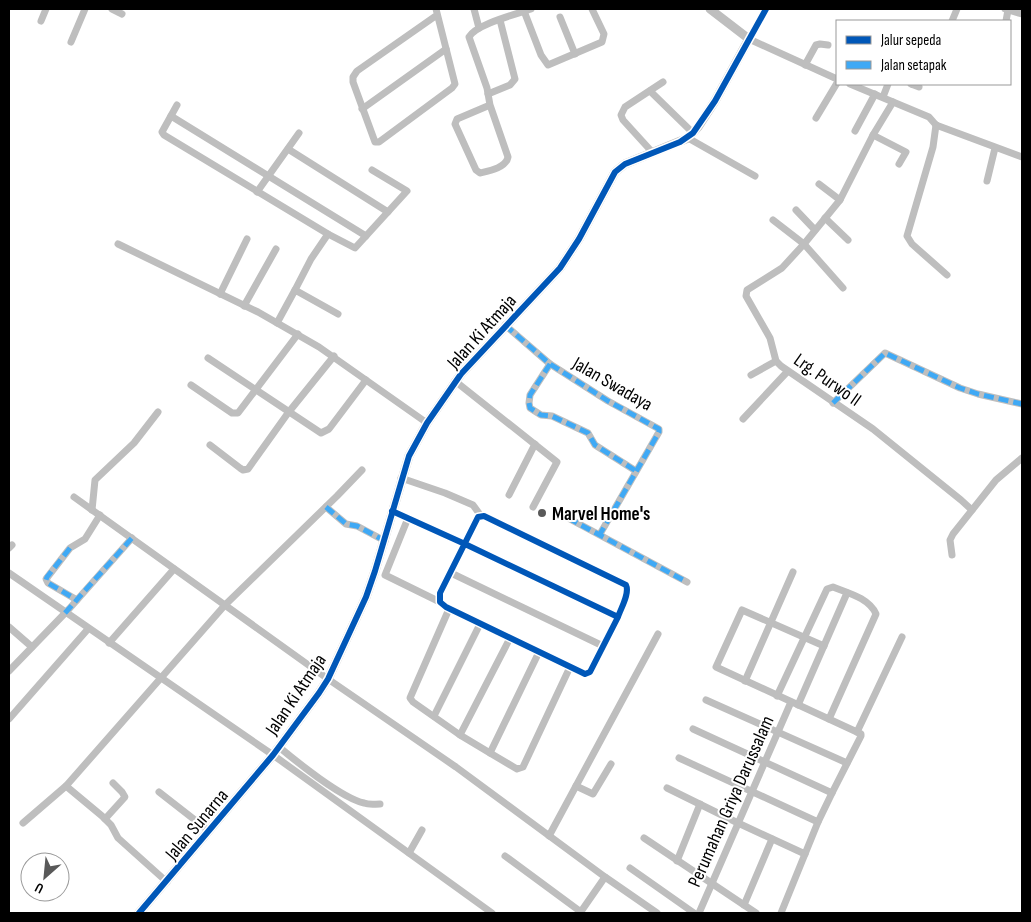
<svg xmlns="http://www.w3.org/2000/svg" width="1031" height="922" font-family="'Sofia Sans Condensed',sans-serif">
	<rect width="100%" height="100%" fill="#fff"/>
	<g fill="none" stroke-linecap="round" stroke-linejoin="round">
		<!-- minor -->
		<g stroke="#bebebe" stroke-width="7">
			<path d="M112 9 122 14"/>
			<path d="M436 9 455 84 452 88 379 142H375L353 82V77L357 71 437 15"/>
			<path d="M474 9 479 28"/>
			<path d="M766 9 749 39 837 79"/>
			<path d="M1005 9 1022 14"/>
			<path d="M524 11 541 55 548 65 602 42 604 34 592 9"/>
			<path d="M560 17 575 54"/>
			<path d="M41 21 46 9"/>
			<path d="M952 21 957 9"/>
			<path d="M1006 21 1008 10"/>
			<path d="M71 42 85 9"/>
			<path d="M805 65 816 45 820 44 828 45"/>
			<path d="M850 84 929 117 936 125"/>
			<path d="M911 84 919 87"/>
			<path d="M650 91 693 133"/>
			<path d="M488 94 510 85 515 79 500 20"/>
			<path d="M883 97 888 84"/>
			<path d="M893 102 873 135 840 200 804 244 782 268 747 290 746 296 770 338 776 361 781 366 873 429 961 500 972 510"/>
			<path d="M177 105 162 132 164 135 328 234"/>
			<path d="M490 105 457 119 455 124 476 170 480 173C489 171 506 168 508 157L490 105 487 88 469 37C476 24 517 14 531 9"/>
			<path d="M362 109 446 49"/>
			<path d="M171 116 366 236"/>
			<path d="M816 118 837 83"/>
			<path d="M936 125 933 147 907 236 912 244 947 275"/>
			<path d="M936 125 1022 157"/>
			<path d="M855 131 875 94"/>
			<path d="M873 135 906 152 899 164"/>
			<path d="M688 138 755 176"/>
			<path d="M288 149 388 212"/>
			<path d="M653 153 623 120 621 115 625 107 663 82"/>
			<path d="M987 181 995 148"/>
			<path d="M819 184 840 200"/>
			<path d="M257 192 299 133"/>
			<path d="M796 210 815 230"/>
			<path d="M825 218 848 240"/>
			<path d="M773 220 804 244 843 288"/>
			<path d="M118 244 258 312 319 347 427 423"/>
			<path d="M295 290 311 259 328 234 355 248 407 191 372 170"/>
			<path d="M220 294 247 239"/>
			<path d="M244 306 276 249"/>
			<path d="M277 323 295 290 338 314"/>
			<path d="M505 325 550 364 608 401 659 429V432L600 534"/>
			<path d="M208 358 321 433 329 429 366 380"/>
			<path d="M550 364 530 395 529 403 530 408 541 415 552 416 588 433 595 445 636 471"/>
			<path d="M751 375 776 361"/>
			<path d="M455 381 557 462 533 507"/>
			<path d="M191 385 232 413H238L298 334"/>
			<path d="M833 403 885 353 960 388 978 394 1022 404"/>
			<path d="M743 419 787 372"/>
			<path d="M210 445 240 468 243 470 248 469 288 413 334 356"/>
			<path d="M401 478 445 493 473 505 481 516"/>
			<path d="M509 495 535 444"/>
			<path d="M74 497 328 679 456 767 605 877 657 913"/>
			<path d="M326 507 346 524 357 526 385 541"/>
			<path d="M92 510 95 480 134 443 158 412"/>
			<path d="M392 511 465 544 618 617 590 672 585 674 581 672 446 607 440 602V593L478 517 484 516 626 585C630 593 621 608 618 617"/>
			<path d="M555 511 687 582"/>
			<path d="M408 518 385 575 440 602"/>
			<path d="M9 548 12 545"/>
			<path d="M952 555 950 540 953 534 996 480 1022 458"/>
			<path d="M9 573 273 755 492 913"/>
			<path d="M451 573 603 646"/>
			<path d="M77 600 48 583 46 579 70 548 85 539 100 515"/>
			<path d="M449 609 410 698 413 702 460 735"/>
			<path d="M9 627 32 647"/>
			<path d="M510 638 460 735 490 753 539 652"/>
			<path d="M109 643 174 569"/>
			<path d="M824 646 742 610 716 667 857 732 902 637"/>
			<path d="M9 671 69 609 132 538"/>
			<path d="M745 681 793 572"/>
			<path d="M777 696 827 589 833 587C848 593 869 598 876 614L829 719"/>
			<path d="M706 700 847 763"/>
			<path d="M798 705 847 593"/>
			<path d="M434 716 480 624"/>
			<path d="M9 719 88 629"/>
			<path d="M693 729 832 793 861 736V734L857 732"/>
			<path d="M279 747C297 762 342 798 364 803 369 805 374 804 380 804"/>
			<path d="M490 753 517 769 523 767 570 667"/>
			<path d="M679 758 818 822 832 793"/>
			<path d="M576 786 593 794 611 764"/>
			<path d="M667 788 738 823 805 854"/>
			<path d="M159 792 209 831"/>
			<path d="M105 819 125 797 122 792 113 783"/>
			<path d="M23 823 66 786"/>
			<path d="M549 836 658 634"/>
			<path d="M644 838 756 913"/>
			<path d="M409 853 422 830"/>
			<path d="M505 856 581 912"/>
			<path d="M677 861 700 804"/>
			<path d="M630 868 694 913"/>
			<path d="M167 882 118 838 111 825 102 816 66 786 225 605 337 496 362 470"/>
			<path d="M744 905 772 839"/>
			<path d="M580 913 605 877"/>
			<path d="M699 913 791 702"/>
			<path d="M781 913 818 822"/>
		</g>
		<!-- tertiary -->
		<path stroke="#bebebe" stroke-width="9" d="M139 913 273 755 319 693 328 679 366 597 375 571 409 456 427 423 461 374 560 268 579 239 615 172 625 164 688 138 698 127 715 101 749 39 710 9"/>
		<!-- quiet -->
		<g stroke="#3fa9f5" stroke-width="5" stroke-dasharray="10 5" stroke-linecap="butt">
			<path d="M505 325 550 364 608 401 659 429V432L600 534"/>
			<path d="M550 364 530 395 529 403 530 408 541 415 552 416 588 433 595 445 636 471"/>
			<path d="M833 403 885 353 960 388 978 394 1022 404"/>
			<path d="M326 507 346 524 357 526 385 541"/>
			<path d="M555 511 687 582"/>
			<path d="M70 548 47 577 46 580 48 583 77 600"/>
			<path d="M65 613 132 538"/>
		</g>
		<!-- cycleway casing -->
		<g stroke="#fff" stroke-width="9">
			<g id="cycleway">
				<path d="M392 511 465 544 618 617 590 672 585 674 581 672 446 607 440 602V593L478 517 484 516 626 585C630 593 621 608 618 617"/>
				<path d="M139 913 273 755 319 693 328 679 366 597 375 571 409 456 427 423 461 374 560 268 579 239 615 172 625 164 680 142 693 133 715 101 766 9"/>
			</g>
		</g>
		<!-- cycleway -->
		<use href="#cycleway" stroke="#0057b8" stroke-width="6"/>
	</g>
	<!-- markers -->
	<circle fill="#595959" stroke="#fff" stroke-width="2" cx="542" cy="513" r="5"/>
	<g text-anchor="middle" stroke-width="4" stroke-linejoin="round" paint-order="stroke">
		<!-- street labels -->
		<g font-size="19" fill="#000" stroke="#fff">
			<text transform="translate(481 331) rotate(-48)" y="7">Jalan Ki Atmaja</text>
			<text transform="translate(828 379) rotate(35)" y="7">Lrg. Purwo II</text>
			<text transform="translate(613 383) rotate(30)" y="7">Jalan Swadaya</text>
			<text transform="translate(295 694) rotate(-56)" y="7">Jalan Ki Atmaja</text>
			<text transform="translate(730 801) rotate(-66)" y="7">Perumahan Griya Darussalam</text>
			<text transform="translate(196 824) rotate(-50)" y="7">Jalan Sunarna</text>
		</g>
		<!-- poi labels -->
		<g font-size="19" font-weight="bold" fill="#000" stroke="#fff" text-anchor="start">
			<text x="552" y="520">Marvel Home's</text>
		</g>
	</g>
	<!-- border -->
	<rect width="1031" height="922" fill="none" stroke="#000000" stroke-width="20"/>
	<!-- legend -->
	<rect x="836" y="20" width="175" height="65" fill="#ffffff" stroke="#999999"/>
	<rect x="846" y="36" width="25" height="8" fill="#0057b8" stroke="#999999"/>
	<text x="881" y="45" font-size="15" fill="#000000">Jalur sepeda</text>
	<rect x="846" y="61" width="25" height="8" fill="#3fa9f5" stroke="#999999"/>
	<text x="881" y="70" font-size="15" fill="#000000">Jalan setapak</text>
	<!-- north arrow -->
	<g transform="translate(45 877) rotate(207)"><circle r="24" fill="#ffffff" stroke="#999999"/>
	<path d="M0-4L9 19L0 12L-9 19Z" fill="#595959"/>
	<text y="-8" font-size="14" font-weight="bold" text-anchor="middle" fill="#000000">U</text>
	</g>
</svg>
